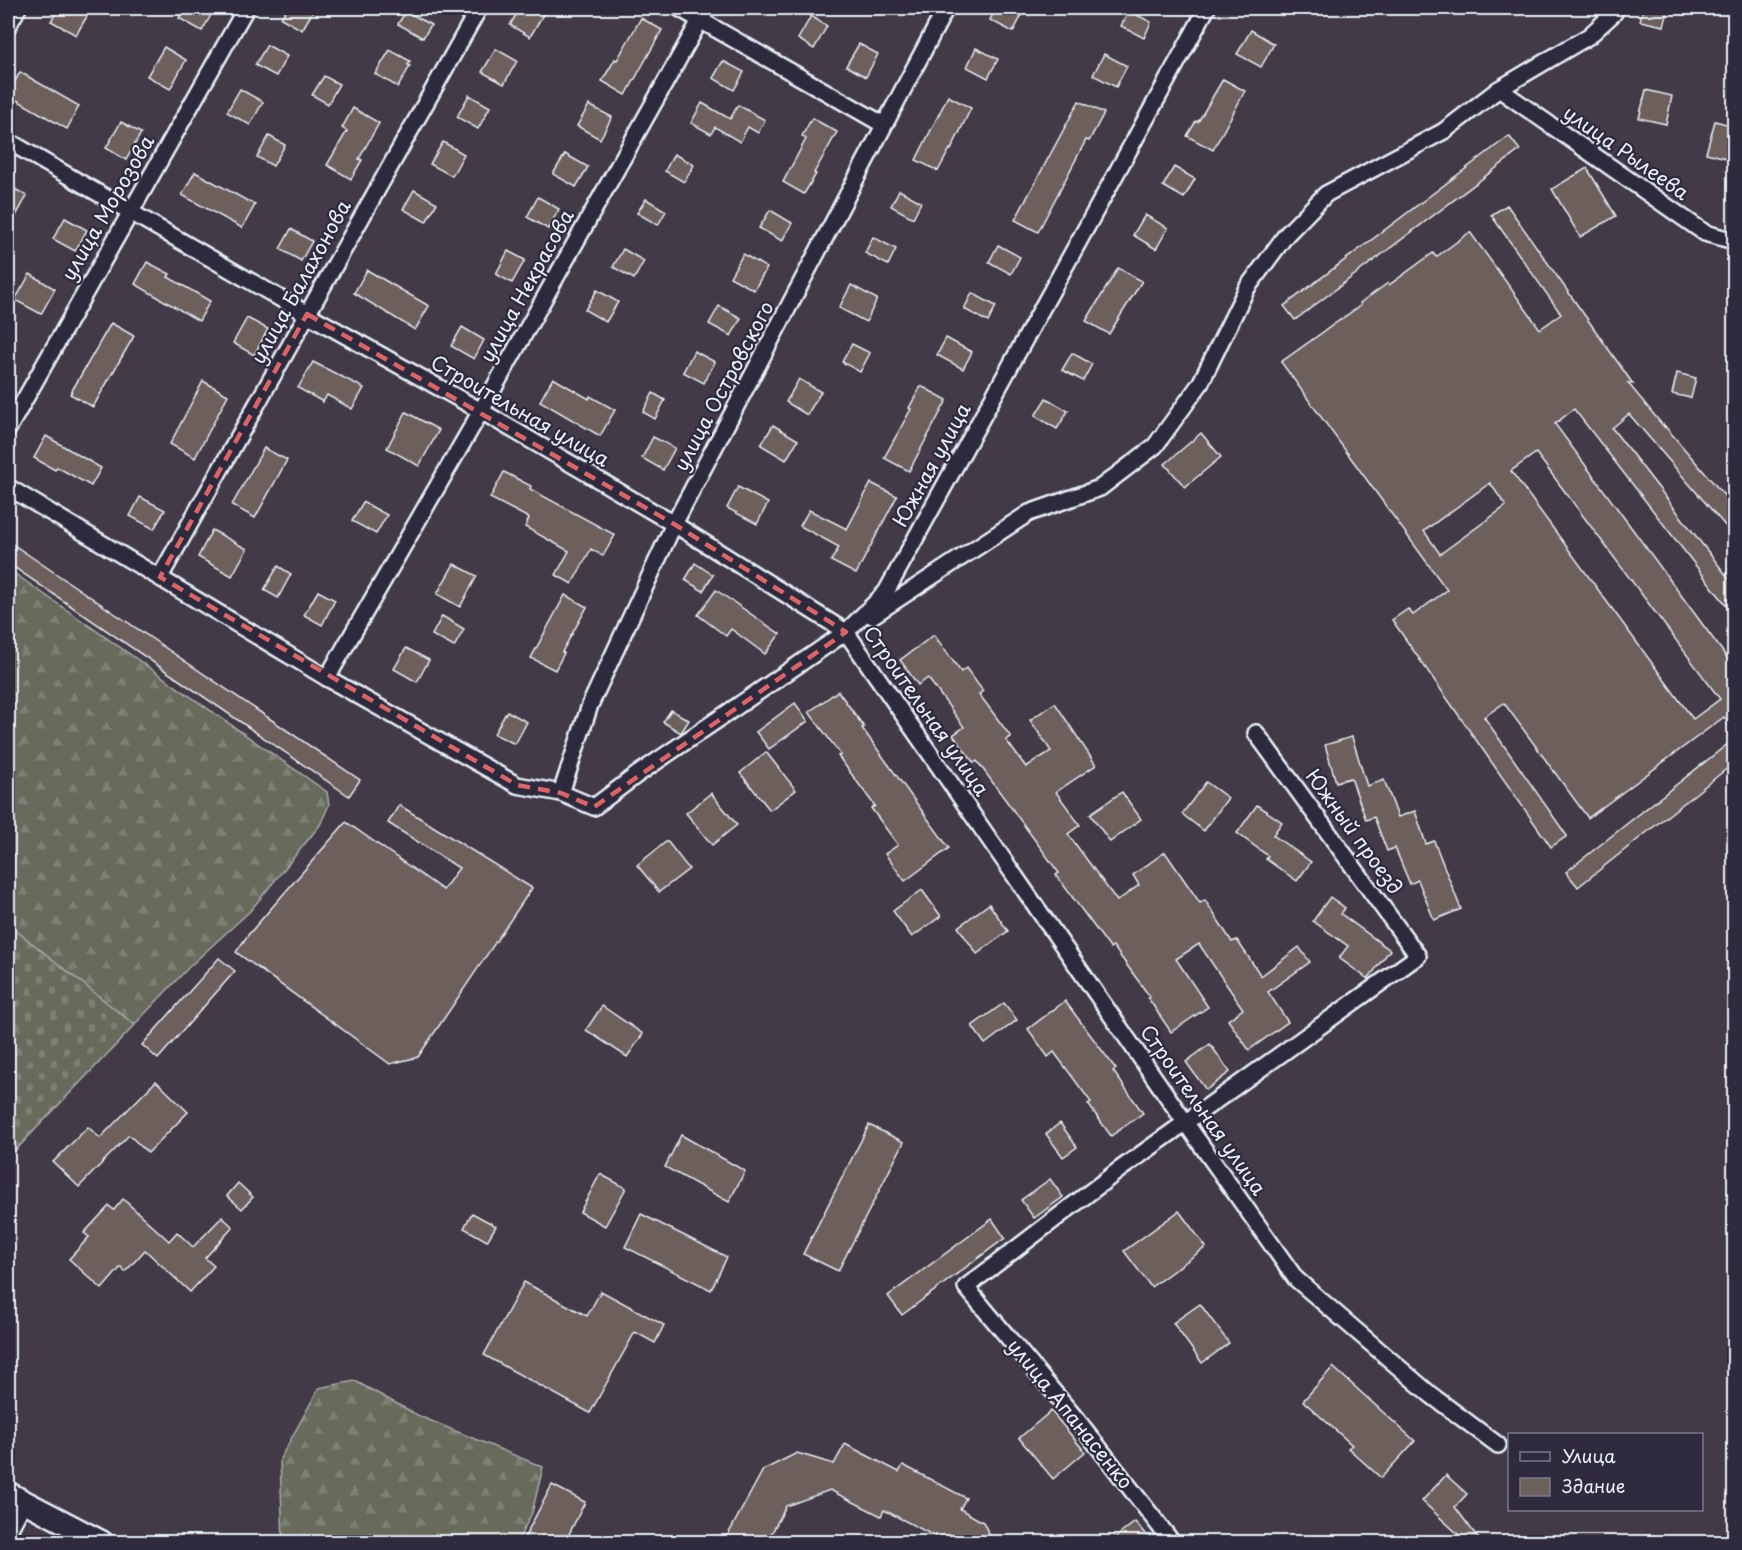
<svg xmlns="http://www.w3.org/2000/svg" width="1742" height="1550" font-family="'Playpen Sans',sans-serif">
	<defs>
		<pattern id="forest-firs" width="22" height="20" patternUnits="userSpaceOnUse" patternTransform="scale(1.5)"><rect width="22" height="20" fill="#676a5b"/><path d="M5 1l3.5 6h-7zM16 11l3.5 6h-7z" fill="#7d8073"/></pattern>
		<pattern id="cemetery-stones" width="16" height="16" patternUnits="userSpaceOnUse" patternTransform="scale(1.5)"><rect width="16" height="16" fill="#676a5b"/><path d="M2 7V4a2 2 0 0 1 4 0v3zM10 15v-3a2 2 0 0 1 4 0v3z" fill="#7d8073"/></pattern>
	</defs>
	<rect width="100%" height="100%" fill="#423a46"/>
	<filter id="ink" filterUnits="userSpaceOnUse"><feTurbulence type="fractalNoise" baseFrequency=".0167" numOctaves="2"/><feDisplacementMap in="SourceGraphic" scale="12" xChannelSelector="R" yChannelSelector="G"/><feConvolveMatrix kernelMatrix="1 2 1 2 8 2 1 2 1" color-interpolation-filters="sRGB"/></filter>
	<g filter="url(#ink)">
		<!-- forest -->
		<g fill="url(#forest-firs)" stroke="#a8aeaa" stroke-width="1.5">
			<path d="M8 569 327 792 329 805 320 825 250 911 190 966 8 1158Z"/>
			<path d="M355 1381 419 1416 543 1467 532 1513 517 1542H283L280 1459 319 1388Z"/>
		</g>
		<!-- cemetery -->
		<path fill="url(#cemetery-stones)" stroke="#a8aeaa" stroke-width="1.5" d="M8 924 135 1025 8 1158Z"/>
		<!-- building -->
		<g fill="#6d615c" stroke="#e8f1f8" stroke-width="1.5" fill-rule="evenodd">
			<path d="M59 8H92L76 35 51 21Z"/>
			<path d="M186 8H215L202 31 179 18Z"/>
			<path d="M287 8H315L302 30 281 18Z"/>
			<path d="M520 8H547L530 37 510 25Z"/>
			<path d="M996 8H1012L1023 13 1013 32 990 20Z"/>
			<path d="M1643 8H1669L1664 26 1640 21Z"/>
			<path d="M406 11 431 25 423 38 398 24Z"/>
			<path d="M1129 11 1151 22 1144 38 1121 26Z"/>
			<path d="M811 16 827 26 814 49 798 39Z"/>
			<path d="M641 18 662 30 626 95 602 81 615 59 617 60Z"/>
			<path d="M1251 30 1274 44 1261 67 1237 54Z"/>
			<path d="M859 44 878 54 866 77 846 66Z"/>
			<path d="M267 45 287 56 276 76 255 65Z"/>
			<path d="M164 47 186 60 170 89 147 76Z"/>
			<path d="M976 48 998 59 988 78 967 67Z"/>
			<path d="M496 49 517 61 504 84 482 72Z"/>
			<path d="M390 50 410 61 408 65 410 66 398 87 375 74Z"/>
			<path d="M1104 54 1127 66 1116 87 1093 75Z"/>
			<path d="M723 61 744 72 734 90 713 78Z"/>
			<path d="M20 72 79 106 67 129 8 95Z"/>
			<path d="M324 76 339 84 328 104 312 95Z"/>
			<path d="M1223 79 1245 91 1213 150 1187 136 1196 121 1198 122Z"/>
			<path d="M240 89 263 102 250 125 227 112Z"/>
			<path d="M1646 90 1672 96 1666 124 1639 118Z"/>
			<path d="M469 95 490 107 478 129 457 117Z"/>
			<path d="M948 96 971 108 951 150 950 149 938 171 916 160Z"/>
			<path d="M1079 101 1104 113 1089 141 1086 140 1038 232 1015 220Z"/>
			<path d="M702 103 730 119 738 105 765 120 758 133 748 127 740 142 715 127 711 134 691 123Z"/>
			<path d="M589 105 612 117 600 139 577 126Z"/>
			<path d="M353 108 379 123 359 159 362 160 351 179 327 165 347 131 342 128Z"/>
			<path d="M812 118 837 132 814 173 816 174 804 194 783 182 806 139 802 136Z"/>
			<path d="M1715 121 1734 126V160L1706 153Z"/>
			<path d="M121 122 141 133 126 160 106 148Z"/>
			<path d="M269 136 285 145 273 166 257 157Z"/>
			<path d="M1509 136 1520 150 1295 320 1284 306Z"/>
			<path d="M443 142 464 154 452 176 430 164Z"/>
			<path d="M565 154 588 167 576 187 553 174Z"/>
			<path d="M674 154 694 165 684 182 665 171Z"/>
			<path d="M1174 167 1195 179 1184 198 1163 186Z"/>
			<path d="M1587 168 1616 216 1580 237 1552 189Z"/>
			<path d="M195 172 255 205 242 228 182 195Z"/>
			<path d="M8 185 27 196 8 230Z"/>
			<path d="M414 190 437 203 426 222 403 209Z"/>
			<path d="M899 190 921 202 913 218 891 206Z"/>
			<path d="M538 197 559 209 548 229 527 217Z"/>
			<path d="M646 199 666 211 658 225 637 213Z"/>
			<path d="M1507 205 1633 384 1628 383 1664 427V425L1734 507V536L1629 414 1612 428 1734 585V615L1574 409 1555 424 1734 667V731L1724 717 1588 818 1504 703 1484 717 1567 836 1551 847 1392 620 1408 609 1413 615 1447 590 1281 362 1361 305 1360 303 1388 283 1389 285 1433 253 1436 257 1470 232 1540 329 1561 314 1491 215ZM1536 453 1720 699 1693 719 1511 471ZM1490 483 1506 506 1440 554 1424 531Z"/>
			<path d="M770 210 792 223 782 241 759 228Z"/>
			<path d="M1145 215 1168 228 1156 249 1133 235Z"/>
			<path d="M65 218 87 230 75 251 53 239Z"/>
			<path d="M291 229 312 241 301 261 280 249Z"/>
			<path d="M873 237 896 249 888 265 865 253Z"/>
			<path d="M998 245 1020 257 1011 274 989 262Z"/>
			<path d="M623 249 644 261 634 279 613 267Z"/>
			<path d="M508 251 525 260 512 283 496 274Z"/>
			<path d="M743 254 767 268 754 290 730 277Z"/>
			<path d="M147 262 170 274 168 277 210 301 199 321 135 284Z"/>
			<path d="M1118 268 1142 281 1109 334 1086 321Z"/>
			<path d="M367 270 429 306 415 330 354 293Z"/>
			<path d="M30 274 55 289 41 314 15 300Z"/>
			<path d="M851 285 877 299 866 322 839 308Z"/>
			<path d="M597 290 618 302 606 322 585 310Z"/>
			<path d="M972 293 996 306 988 322 964 309Z"/>
			<path d="M719 306 741 318 731 336 709 324Z"/>
			<path d="M247 318 268 329 254 355 233 343Z"/>
			<path d="M111 323 134 336 93 407 70 394Z"/>
			<path d="M462 327 484 340 474 359 451 346Z"/>
			<path d="M946 338 972 352 963 369 937 355Z"/>
			<path d="M852 344 870 353 860 372 842 362Z"/>
			<path d="M694 351 715 362 704 383 683 372Z"/>
			<path d="M1072 353 1092 364 1083 381 1062 370Z"/>
			<path d="M313 362 364 388 352 409 327 395 323 402 298 388Z"/>
			<path d="M1677 373 1696 378 1691 398 1672 394Z"/>
			<path d="M553 378 589 399 590 396 615 410 600 436 540 401Z"/>
			<path d="M799 379 821 392 807 415 786 402Z"/>
			<path d="M203 381 228 395 195 458 170 444Z"/>
			<path d="M921 386 947 400 909 471 884 458 911 409 909 408Z"/>
			<path d="M653 393 665 400 655 419 643 412Z"/>
			<path d="M1046 398 1068 411 1057 429 1035 416Z"/>
			<path d="M406 412 439 430 419 466 387 448Z"/>
			<path d="M773 425 798 440 786 460 761 445Z"/>
			<path d="M1201 433 1221 457 1185 487 1165 464Z"/>
			<path d="M46 436 101 468 91 486 57 467 55 470 34 458Z"/>
			<path d="M653 437 675 448 663 470 642 458Z"/>
			<path d="M264 448 287 460 255 518 232 505Z"/>
			<path d="M504 472 531 486 530 489 615 535 603 556 591 549 572 584 556 575 569 551 525 527 529 518 490 498Z"/>
			<path d="M871 483 897 496 856 574 831 561 839 547 800 526 809 510 847 529Z"/>
			<path d="M738 487 768 503 757 524 727 508Z"/>
			<path d="M140 497 165 510 154 529 130 516Z"/>
			<path d="M363 502 387 515 376 534 352 521Z"/>
			<path d="M212 530 247 549 232 576 198 557Z"/>
			<path d="M8 541 360 780 349 796 8 563Z"/>
			<path d="M695 563 713 575 703 591 685 580Z"/>
			<path d="M454 564 477 576 460 607 437 594Z"/>
			<path d="M278 566 291 574 278 598 264 590Z"/>
			<path d="M716 590 780 634 765 654 731 629 726 636 698 615Z"/>
			<path d="M318 591 335 600 322 625 304 615Z"/>
			<path d="M565 595 587 607 562 652 564 653 555 670 531 658Z"/>
			<path d="M442 616 464 629 454 647 432 635Z"/>
			<path d="M934 635 961 672 966 668 983 691 979 694 1011 737 1006 740 1026 767 1051 751 1030 720 1055 703 1096 765 1056 792 1080 825 1068 834 1117 901 1139 885 1133 875 1165 852 1200 903 1205 900 1232 942 1237 940 1261 976 1299 947 1310 962 1268 992 1288 1022 1249 1050 1228 1020 1243 1009 1199 944 1176 959 1208 1007 1171 1032 1148 998 1150 997 1113 946 1110 948 1056 875 1059 873 977 761 974 763 953 735 964 727 928 678 918 685 900 660Z"/>
			<path d="M406 648 429 660 417 682 394 669Z"/>
			<path d="M838 691 864 727 862 728 949 848 905 881 885 854 898 845 871 808 875 806 838 756 841 755 809 712Z"/>
			<path d="M795 703 808 721 769 749 756 732Z"/>
			<path d="M671 710 689 720 681 733 663 722Z"/>
			<path d="M507 711 527 722 515 744 494 734Z"/>
			<path d="M1352 737 1367 786 1384 780 1398 817 1415 811 1426 844 1434 841 1461 909 1434 920 1418 880 1410 884 1395 848 1387 851 1374 817 1366 820 1351 778 1336 782 1325 745Z"/>
			<path d="M1734 739V763L1578 887 1566 872Z"/>
			<path d="M766 752 796 790 770 810 740 773Z"/>
			<path d="M1206 782 1228 798 1204 831 1182 814Z"/>
			<path d="M1122 792 1141 819 1110 842 1090 814Z"/>
			<path d="M711 793 737 825 712 845 686 813Z"/>
			<path d="M399 805 532 888 418 1057 390 1064 236 952 248 935 346 822 443 890 459 868 388 823Z"/>
			<path d="M1257 805 1282 822 1273 835 1311 862 1297 881 1266 859 1268 856 1237 833Z"/>
			<path d="M667 841 689 869 659 892 637 865Z"/>
			<path d="M922 890 941 916 912 937 893 911Z"/>
			<path d="M1330 897 1345 908 1341 914 1390 950 1368 979 1339 958 1348 946 1313 921Z"/>
			<path d="M989 904 1008 931 977 954 958 927Z"/>
			<path d="M219 958 235 971 158 1059 142 1045Z"/>
			<path d="M1065 1001 1116 1069 1113 1071 1143 1113 1111 1136 1088 1104 1091 1102 1054 1052 1048 1057 1028 1029Z"/>
			<path d="M1004 1003 1017 1020 985 1044 972 1026Z"/>
			<path d="M602 1006 643 1034 627 1057 586 1030Z"/>
			<path d="M1210 1044 1230 1072 1206 1090 1186 1062Z"/>
			<path d="M156 1081 188 1112 148 1153 129 1135 79 1187 53 1162 88 1127 100 1138Z"/>
			<path d="M1060 1123 1077 1147 1063 1157 1046 1134Z"/>
			<path d="M869 1125 904 1142 838 1271 803 1254Z"/>
			<path d="M681 1135 745 1171 729 1202 665 1167Z"/>
			<path d="M600 1174 626 1188 605 1226 580 1212Z"/>
			<path d="M1050 1179 1063 1197 1034 1218 1021 1200Z"/>
			<path d="M238 1183 253 1197 242 1209 227 1196Z"/>
			<path d="M123 1199 169 1241 177 1232 193 1247 222 1217 233 1227 205 1258 214 1266 190 1292 145 1250 125 1272 121 1267 102 1289 69 1259 89 1237 84 1233 109 1206 114 1210Z"/>
			<path d="M1179 1211 1206 1247 1151 1287 1124 1251Z"/>
			<path d="M472 1213 496 1226 487 1241 464 1228Z"/>
			<path d="M641 1214 727 1257 711 1290 625 1247Z"/>
			<path d="M992 1219 1005 1238 902 1315 888 1296Z"/>
			<path d="M524 1282 587 1316 601 1291 664 1325 655 1343 635 1332 590 1413 484 1355Z"/>
			<path d="M1200 1304 1229 1343 1202 1363 1173 1323Z"/>
			<path d="M1333 1367 1415 1441 1381 1478 1348 1448 1352 1445 1303 1401Z"/>
			<path d="M1051 1411 1085 1452 1053 1479 1019 1438Z"/>
			<path d="M845 1444 899 1472 903 1465 966 1498 960 1509 983 1522 993 1542H946L884 1510 881 1516 830 1490 786 1506 767 1542H724L763 1470 797 1453 834 1464Z"/>
			<path d="M1446 1475 1467 1494 1455 1507 1481 1542H1452L1459 1535 1422 1501Z"/>
			<path d="M552 1485 585 1502 565 1542H522Z"/>
			<path d="M1135 1522 1152 1542H1110Z"/>
		</g>
		<g fill="none" stroke-linecap="round" stroke-linejoin="round">
			<!-- minor casing -->
			<g stroke="#e8f1f8" stroke-width="20">
				<g id="minor">
					<path d="M679 8 884 125"/>
					<path d="M8 26 18 8"/>
					<path d="M1499 89 1705 233 1734 241"/>
					<path d="M8 141 307 314 481 411 674 524 846 632 1185 1122 1296 1279 1431 1395 1498 1445"/>
					<path d="M8 429 246 8"/>
					<path d="M8 487 327 678 517 785 561 793 594 807 638 774 846 632 886 592 1207 8"/>
					<path d="M160 577 479 8"/>
					<path d="M872 616 1029 513 1100 488 1155 446 1200 384 1247 288 1286 235 1326 194 1444 131 1499 89 1589 36 1613 14 1617 8"/>
					<path d="M327 678 481 411 707 8"/>
					<path d="M561 793 590 705 674 524 946 8"/>
					<path d="M8 1532 24 1502"/>
					<path d="M1172 1542 1082 1426 966 1287 1119 1170 1418 956 1256 733"/>
				</g>
			</g>
			<!-- secondary casing -->
			<g stroke="#e8f1f8" stroke-width="26">
				<path id="secondary" d="M8 1493 102 1542"/>
			</g>
			<!-- minor -->
			<use href="#minor" stroke="#2f2a3d" stroke-width="15"/>
			<!-- secondary -->
			<use href="#secondary" stroke="#2f2a3d" stroke-width="21"/>
		</g>
	</g>
	<!-- marked area -->
	<path fill="none" stroke="#db6466" stroke-width="4.5" stroke-dasharray="12 8" stroke-linejoin="round" d="M307 314 674 524 846 632 594 807 561 793 517 785 160 577Z"/>
	<g text-anchor="middle" stroke-width="4.5" stroke-linejoin="round" paint-order="stroke">
		<!-- street labels -->
		<g font-size="20" fill="#e8f1f8" stroke="#2f2a3d">
			<text transform="translate(1626 153) rotate(35)" y="7">улица Рылеева</text>
			<text transform="translate(108 208) rotate(-60)" y="7">улица Морозова</text>
			<text transform="translate(301 282) rotate(-61)" y="7">улица Балахонова</text>
			<text transform="translate(527 286) rotate(-61)" y="7">улица Некрасова</text>
			<text transform="translate(724 386) rotate(-62)" y="7">улица Островского</text>
			<text transform="translate(520 411) rotate(30)" y="7">Строительная улица</text>
			<text transform="translate(932 465) rotate(-61)" y="7">Южная улица</text>
			<text transform="translate(926 711) rotate(55)" y="7">Строительная улица</text>
			<text transform="translate(1354 832) rotate(54)" y="7">Южный проезд</text>
			<text transform="translate(1203 1110) rotate(55)" y="7">Строительная улица</text>
			<text transform="translate(1070 1414) rotate(51)" y="7">улица Апанасенко</text>
		</g>
	</g>
	<!-- margin -->
	<rect width="1742" height="1550" fill="none" stroke="#2f2a3d" stroke-width="30"/>
	<rect x="15" y="15" width="1712" height="1520" fill="none" stroke="#e8f1f8" stroke-width="2" filter="url(#ink)"/>
	<!-- legend -->
	<rect x="1508" y="1433" width="195" height="78" fill="#2f2a3d" stroke="#797a88" stroke-width="1.5"/>
	<rect x="1520" y="1452" width="30" height="9" fill="#2f2a3d" stroke="#797a88" stroke-width="1.5"/>
	<text x="1562" y="1463" font-size="18" fill="#e8f1f8">Улица</text>
	<rect x="1520" y="1478" width="30" height="18" fill="#6d615c" stroke="#797a88" stroke-width="1.5"/>
	<text x="1562" y="1493" font-size="18" fill="#e8f1f8">Здание</text>
</svg>
